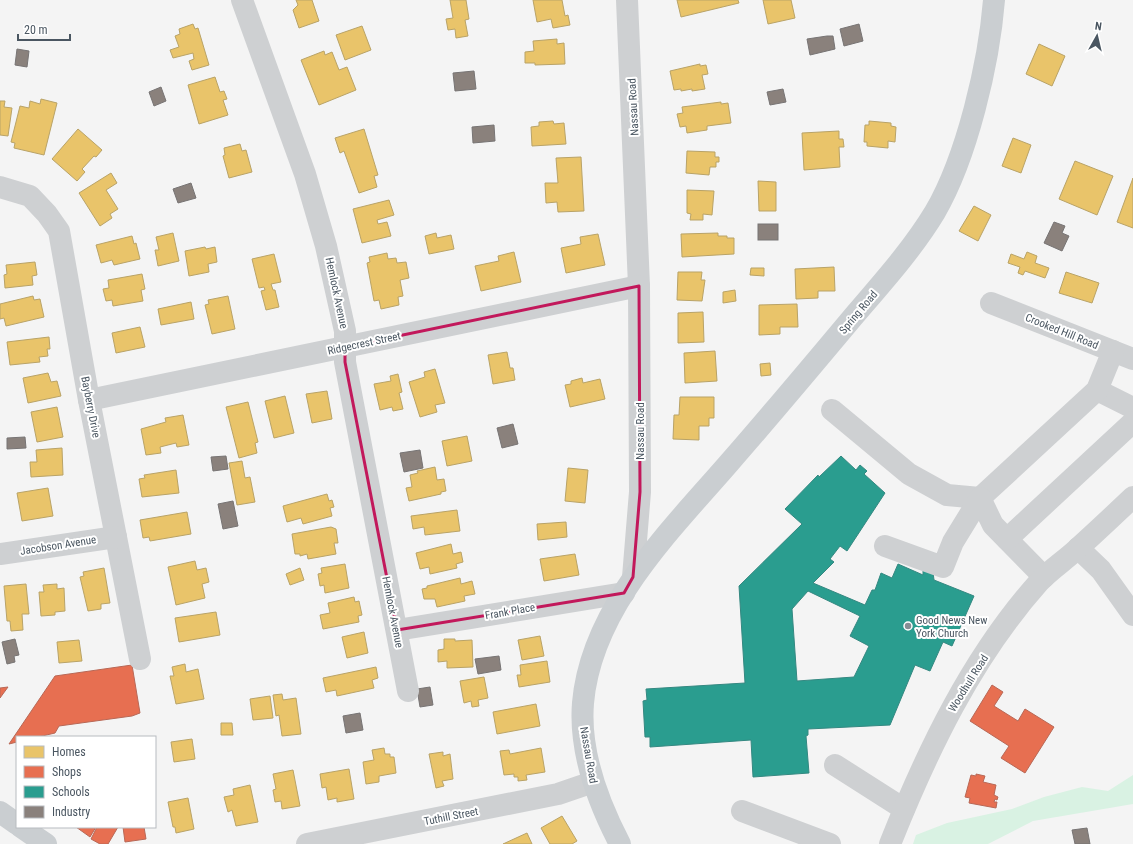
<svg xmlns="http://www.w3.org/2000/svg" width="1133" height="844" font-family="'Roboto Condensed',sans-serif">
	<rect width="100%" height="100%" fill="#f4f4f4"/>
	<!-- green -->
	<path fill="#d9f2e3" d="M1133 775V804L1033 821 988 844H913L916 835 947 823 1012 809 1044 797 1082 787 1108 791Z"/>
	<!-- homes -->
	<g fill="#e9c46a" stroke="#b9a367">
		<path d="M296 0H312L319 21 299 28 293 10 298 5Z"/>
		<path d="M450 0H466L469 19 465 20 468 36 456 38 455 29 448 30 446 19 453 18Z"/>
		<path d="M533 0H562L565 16 568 15 570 25 553 28 551 19 537 22Z"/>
		<path d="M677 0H738L739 3 681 17Z"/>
		<path d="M763 0H791L795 18 768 24Z"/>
		<path d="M193 24 195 29 198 28 209 65 192 70 189 61 194 59 193 53 173 58 170 50 179 47 175 36 180 34 179 29Z"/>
		<path d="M362 26 371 50 345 60 336 35Z"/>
		<path d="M557 39V44L564 43 565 64 535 65V63H525V52L534 51 533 41Z"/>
		<path d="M1039 44 1065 56 1052 86 1026 74Z"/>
		<path d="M324 51 325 55 332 52 339 70 347 67 356 90 319 105 301 60Z"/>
		<path d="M700 64V66L706 65 708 74 702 75 705 89 692 91V89L681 91V89L674 90 670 71Z"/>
		<path d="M215 77 220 92 224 91 227 99 223 100 228 115 199 124 188 85Z"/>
		<path d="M41 99 57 103 44 155 14 148 15 143 11 142 20 106 29 108 30 101 40 104Z"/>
		<path d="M0 101H5L4 107 12 108 8 136 0 135Z"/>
		<path d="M721 102V104L728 103 731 123 707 126V130L687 133 686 126 680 127 677 114 683 113 682 107Z"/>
		<path d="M553 121 554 124 564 123 566 144 532 146 531 127 539 126V122Z"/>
		<path d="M869 121 891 123V126L896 127 895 142 888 141V148L867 146V142H864L865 125H869Z"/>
		<path d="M78 129 102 150 96 157 94 156 82 169 85 172 77 181 52 159Z"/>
		<path d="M364 129 378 175 374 176 377 187 359 193 344 151 340 153 335 138Z"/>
		<path d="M839 131V139H843L844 147H839L840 167 804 170 802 133Z"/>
		<path d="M1013 138 1031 145 1021 173 1002 166Z"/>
		<path d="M240 144 242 151 246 150 252 172 229 178 223 156 225 155 224 148Z"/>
		<path d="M687 151 715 152V157H719V162H716V167H710L709 175 686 173Z"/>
		<path d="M581 157 584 211 558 212 557 202 546 203 545 183H558L556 158Z"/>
		<path d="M1075 161 1113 176 1097 215 1059 199Z"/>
		<path d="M111 173 117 183 106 190 118 209 110 214 112 218 100 226 79 193Z"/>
		<path d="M1133 178V228L1117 222Z"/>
		<path d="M758 181 776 182V211H759Z"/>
		<path d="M687 190 714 191 712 215 703 214V220H690L691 214 687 213Z"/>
		<path d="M389 200 394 215 377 220 378 224 387 222 391 236 362 243 353 209Z"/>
		<path d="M974 206 991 215 978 241 959 231Z"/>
		<path d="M173 233 179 261 158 266 155 250H159L156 237Z"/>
		<path d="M436 233 437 238 451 235 454 249 429 254 425 236Z"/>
		<path d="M718 233V236H727V238H734V254L682 257 681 234Z"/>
		<path d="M598 234 605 265 566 273 561 248 581 244 580 237Z"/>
		<path d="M132 236 134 244 136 243 140 259 114 265 112 260 101 263 96 245Z"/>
		<path d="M205 247 206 249 215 247 217 262 208 264 209 272 189 276 185 251Z"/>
		<path d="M514 252 521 282 481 291 475 266 499 261 498 256Z"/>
		<path d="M1027 252 1037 256 1035 263 1049 268 1045 278 1025 271 1023 275 1018 273 1020 267 1008 263 1011 254 1024 259Z"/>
		<path d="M387 253 388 259 396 258 397 263 406 262 409 278 400 280 403 296 398 297 399 305 381 309 379 300 374 301 367 263 370 262 369 257Z"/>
		<path d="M274 254 281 282 271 284 273 290H275L279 307 266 310 261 291 265 290 264 287 259 288 252 259Z"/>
		<path d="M35 262 37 275 32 276 33 285 5 288 4 275 7 274 6 265Z"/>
		<path d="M834 267 835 291H818V298L796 299 795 269Z"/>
		<path d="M751 268H764V276L750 275Z"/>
		<path d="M678 272H702L701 280H705L702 301 677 300Z"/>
		<path d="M1066 272 1099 283 1092 303 1059 293Z"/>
		<path d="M142 274 145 289 141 290 143 301 113 306 112 300 106 301 103 289 109 288 108 280Z"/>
		<path d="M735 290 736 301 723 303V292Z"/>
		<path d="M33 296 34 300 40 299 44 317 6 326 4 318 0 319V304Z"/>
		<path d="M228 296 235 329 212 334 205 305 209 304 208 300Z"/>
		<path d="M191 302 194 319 161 325 158 309Z"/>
		<path d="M797 304 798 327H780V334L759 335V305Z"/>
		<path d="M703 312 704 342 678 343V313Z"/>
		<path d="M140 327 145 347 116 353 112 333Z"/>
		<path d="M49 337 50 349H47L48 356 39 357 40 362 10 365 7 342Z"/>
		<path d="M715 351 717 381 685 383 684 353Z"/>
		<path d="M507 352 510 368H513L515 380 493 384 488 355Z"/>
		<path d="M770 363 771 375 761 376 760 364Z"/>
		<path d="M435 369 445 403 435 405 437 412 420 417 409 382 425 377 424 372Z"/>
		<path d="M48 373 51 382 57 381 61 396 28 403 23 378Z"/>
		<path d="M398 374 402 392 399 393 403 409 393 411 392 407 380 410 374 384 391 381 390 376Z"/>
		<path d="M582 378 583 383 600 379 605 399 570 407 565 385 571 384V381Z"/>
		<path d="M327 391 332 419 312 423 306 394Z"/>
		<path d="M285 396 294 433 274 438 265 401Z"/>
		<path d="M680 397H714V418H709V426H699V440L673 439 674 415H679Z"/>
		<path d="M248 402 258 442 255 443 257 453 239 458 226 407Z"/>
		<path d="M57 407 63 437 37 442 31 412Z"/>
		<path d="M183 415 189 445 177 447 176 443 160 447 161 453 146 455 141 429 166 422 165 418Z"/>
		<path d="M467 436 472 461 447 466 442 441Z"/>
		<path d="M62 448 63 475 31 477 30 462H37L36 450Z"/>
		<path d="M242 461 245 478 250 477 255 502 237 505 229 463Z"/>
		<path d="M435 467 437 480 444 479 446 491 441 492V494L409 501 406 488 412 487 410 475 418 473 417 471Z"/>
		<path d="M568 468 588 470 585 503 565 501Z"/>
		<path d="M176 470 179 493 142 497 139 479 145 478 144 475Z"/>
		<path d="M48 488 53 516 22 521 17 493Z"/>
		<path d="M327 494 329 501 332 500 334 507 330 508 332 516 303 524 301 518 287 522 283 506Z"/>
		<path d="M457 510 460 531 425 535 424 527 413 529 411 516Z"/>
		<path d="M187 512 191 534 150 541 149 537 143 538 140 520Z"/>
		<path d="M566 522 567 537 538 540 537 524Z"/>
		<path d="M331 527 336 529 338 543H334L336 554 308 559 307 554 300 556V554H295L292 534Z"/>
		<path d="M451 544 453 554 461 552 463 562 456 564 457 568 430 574 429 567 420 569 416 553Z"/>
		<path d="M575 554 579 575 544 581 540 559Z"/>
		<path d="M195 561 197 570 206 568 209 582 202 584 205 598 176 605 168 567Z"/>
		<path d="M345 564 349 588 325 593 324 585 320 586 318 574 322 573 321 568Z"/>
		<path d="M104 568 110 603 101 604V609L88 611 80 577 84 576 83 572Z"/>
		<path d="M300 568 304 580 290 585 286 574Z"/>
		<path d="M460 578 461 584 472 581 475 594 464 596 465 601 437 607 435 599H424L422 589 427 588V586Z"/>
		<path d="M26 584 29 614H22L23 630 11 631 10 621H7L4 586Z"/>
		<path d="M57 584V589L64 588 65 611 55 612V615L41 616 39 592H44L43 585Z"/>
		<path d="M354 597 355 602 359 601 362 615 358 616 359 622 323 629 320 615 330 613 328 603Z"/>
		<path d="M216 612 220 635 179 642 175 618Z"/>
		<path d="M364 632 368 653 347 658 342 637Z"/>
		<path d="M540 636 544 656 522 660 518 640Z"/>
		<path d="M444 639H455V641L472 640 473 667 447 668V661L438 662V650L444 649Z"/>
		<path d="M79 640 82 661 59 663 57 642Z"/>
		<path d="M547 661 550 682 519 687 517 675H521L520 665Z"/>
		<path d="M185 664 186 672 198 669 204 699 176 704 170 676H174L172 667Z"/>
		<path d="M376 667 378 678 372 680 374 688 337 696 336 690 326 692 323 678Z"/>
		<path d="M484 677 488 698 478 700 479 706 472 707 471 701 464 703 460 681Z"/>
		<path d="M282 694 283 700 296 698 301 734 282 736 279 715 276 716 273 695Z"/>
		<path d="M270 696 273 718 253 720 250 699Z"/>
		<path d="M536 704 540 726 497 734 493 712Z"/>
		<path d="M221 723H232L233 735H221Z"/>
		<path d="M192 739 195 759 174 762 171 742Z"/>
		<path d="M384 748 385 754H390V757H394L396 773 379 776V782L366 784 363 762 374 760 372 750Z"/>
		<path d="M541 748 545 772 526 775 527 780 518 781V777H514V774L504 775 500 751 509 750 510 754Z"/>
		<path d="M443 752V756L450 754 453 779 442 781 444 786 436 788 429 754Z"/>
		<path d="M349 769 354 799 337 802V798L328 800 326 787 322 788 320 774Z"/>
		<path d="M293 770 300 806 282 809 281 801 275 802 273 790 276 789 273 774Z"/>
		<path d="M250 785 258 822 236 826 232 810 228 812 224 797 234 795 233 789Z"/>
		<path d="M188 798 194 829 176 833 175 827H173L168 802Z"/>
		<path d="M562 816 577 841 572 844H550L541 828Z"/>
		<path d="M527 833 532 844H503Z"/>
	</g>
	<!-- shops -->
	<g fill="#e76f51" stroke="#b86856">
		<path d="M132 665 140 713 132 716 59 726 55 733 38 737H17V742L9 744 55 676Z"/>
		<path d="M992 685 1003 692 994 706 1018 721 1025 709 1054 727 1025 773 1001 758 1009 746 970 721Z"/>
		<path d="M8 687 0 698V688Z"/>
		<path d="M976 774 985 776 983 782 996 785 994 795 998 797 997 800 995 799 994 802H997L996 808 969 803 970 798 965 797 971 775 976 776Z"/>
		<path d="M76 827H96L90 837Z"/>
		<path d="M97 827H118L108 844H100L91 839Z"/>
		<path d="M123 827H144L146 839 125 842Z"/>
	</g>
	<!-- schools -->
	<path fill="#2a9d8f" stroke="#348881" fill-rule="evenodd" d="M841 456 856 470 860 465 867 471 864 474 885 493 847 551 840 546 830 559 834 562 813 583 865 605 872 590H875L881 573 892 578 898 564 923 575V567L933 572 934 580 974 596 952 646 943 642 930 671 915 665 890 725 808 729V735L806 736 809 773 753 777 751 740 650 747V737H645L643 701 647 700 646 689 745 683 739 586 802 524 785 509 818 475 819 477ZM808 591 860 616 850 636 869 646 854 677 797 681 792 609Z"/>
	<!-- industry -->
	<g fill="#8a817c" stroke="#777474">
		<path d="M859 24 863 41 844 46 840 29Z"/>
		<path d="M827 36H833L835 49 810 55 807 39Z"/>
		<path d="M17 49 29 51 27 67 15 65Z"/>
		<path d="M474 71 476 89 455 91 453 73Z"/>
		<path d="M161 87 166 101 154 106 149 92Z"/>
		<path d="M783 89 786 102 770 105 767 92Z"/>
		<path d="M494 125 495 141 473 143 472 127Z"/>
		<path d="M191 183 196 198 178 203 173 189Z"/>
		<path d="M1054 222 1065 226 1062 233 1069 236 1062 251 1044 243Z"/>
		<rect x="758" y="224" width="20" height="16"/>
		<path d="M513 424 518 444 502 448 497 428Z"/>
		<path d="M25 437 26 448 7 449V438Z"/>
		<path d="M420 450 423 468 404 472 400 453Z"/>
		<path d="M226 456 228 469 213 471 211 457Z"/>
		<path d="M233 501 238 526 223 529 218 504Z"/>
		<path d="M15 639 19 655 14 656 15 662 7 664 2 642Z"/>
		<path d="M499 656 501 670 478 674 475 659Z"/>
		<path d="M430 687 433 705 420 707 417 689Z"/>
		<path d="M360 713 363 730 346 733 343 716Z"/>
		<path d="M1087 828 1090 844H1075L1072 830Z"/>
	</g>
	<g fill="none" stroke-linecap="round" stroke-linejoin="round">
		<!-- minor -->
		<g stroke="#ced0d2" stroke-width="22">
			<path d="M242 0 305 174 326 246 345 331V362L408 691"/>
			<path d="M627 0 639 286 640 492 633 577"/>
			<path d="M0 187 30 196 47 214 59 231 89 400 140 659"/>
			<path d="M991 303 1133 359"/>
			<path d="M1097 390 1133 408"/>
			<path d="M89 400 639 286"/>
			<path d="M832 410 909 474 947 495 980 498 1097 390 1113 351"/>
			<path d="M980 498 993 525 1044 577"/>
			<path d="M1007 539 1133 422"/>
			<path d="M885 546 943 567 953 542 980 498"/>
			<path d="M1078 548 1101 570 1133 615"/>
			<path d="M0 554 116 537"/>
			<path d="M397 630 624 593"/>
			<path d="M835 765 904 809"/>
			<path d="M742 811 830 844"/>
			<path d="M307 844 558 794 593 782"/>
			<path d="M890 844C927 751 972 657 1039 582 1050 570 1064 561 1076 550 1095 533 1114 515 1133 497"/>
		</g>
		<!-- major -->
		<g stroke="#caced1" stroke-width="22">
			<path d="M0 812 17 824"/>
			<path d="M21 827 46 844"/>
			<path d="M620 844C598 802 579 752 583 703 591 608 670 531 729 463 771 415 812 366 853 317 882 283 912 250 935 212 967 157 989 63 994 0"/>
		</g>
	</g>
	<!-- marked area -->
	<path fill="none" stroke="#c2185b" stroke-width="3" stroke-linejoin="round" d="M639 286 640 492 633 577 624 593 397 630 345 362V347Z"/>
	<!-- markers -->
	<circle fill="#868d94" stroke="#fff" stroke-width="1.5" cx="908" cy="626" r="4"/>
	<g text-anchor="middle" stroke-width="4" stroke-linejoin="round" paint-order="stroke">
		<!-- street labels -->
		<g font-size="11" fill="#4a5661" stroke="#fff">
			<text transform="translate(633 107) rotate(-93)" y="4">Nassau Road</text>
			<text transform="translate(337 293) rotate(78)" y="4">Hemlock Avenue</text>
			<text transform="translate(858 312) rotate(-50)" y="4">Spring Road</text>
			<text transform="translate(1062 331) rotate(22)" y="4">Crooked Hill Road</text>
			<text transform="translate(364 343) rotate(-12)" y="4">Ridgecrest Street</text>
			<text transform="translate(91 407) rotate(79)" y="4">Bayberry Drive</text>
			<text transform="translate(640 431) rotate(-90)" y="4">Nassau Road</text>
			<text transform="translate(58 545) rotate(-9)" y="4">Jacobson Avenue</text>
			<text transform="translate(510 611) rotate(-10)" y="4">Frank Place</text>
			<text transform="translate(393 612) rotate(79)" y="4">Hemlock Avenue</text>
			<text transform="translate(968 683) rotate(-58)" y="4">Woodhull Road</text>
			<text transform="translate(589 755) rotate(80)" y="4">Nassau Road</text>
			<text transform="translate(451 816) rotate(-11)" y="4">Tuthill Street</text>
		</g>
		<!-- poi labels -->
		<g font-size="11" fill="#4a5661" stroke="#fff" text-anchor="start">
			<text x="916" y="624">Good News New<tspan x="916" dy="13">York Church</tspan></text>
		</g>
	</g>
	<!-- legend -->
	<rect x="16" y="736" width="140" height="92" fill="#ffffff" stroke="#b7bbc0"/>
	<rect x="24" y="746" width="20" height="12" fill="#e9c46a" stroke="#b7bbc0"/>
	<text x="52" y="756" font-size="12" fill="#4a5661">Homes</text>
	<rect x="24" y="766" width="20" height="12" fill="#e76f51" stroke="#b7bbc0"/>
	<text x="52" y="776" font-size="12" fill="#4a5661">Shops</text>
	<rect x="24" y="786" width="20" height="12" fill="#2a9d8f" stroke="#b7bbc0"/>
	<text x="52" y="796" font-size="12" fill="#4a5661">Schools</text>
	<rect x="24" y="806" width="20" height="12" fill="#8a817c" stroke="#b7bbc0"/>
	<text x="52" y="816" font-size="12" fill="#4a5661">Industry</text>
	<!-- north arrow -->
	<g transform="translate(1097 36) rotate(8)" stroke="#ffffff" stroke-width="3" paint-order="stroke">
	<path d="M0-3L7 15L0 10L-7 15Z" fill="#4a5661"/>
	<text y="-6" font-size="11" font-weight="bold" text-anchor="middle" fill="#4a5661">N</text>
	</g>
	<!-- scale -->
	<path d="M18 34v6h52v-6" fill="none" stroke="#4a5661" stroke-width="2"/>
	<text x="24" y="34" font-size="12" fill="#4a5661" stroke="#ffffff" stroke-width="3" paint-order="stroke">20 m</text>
</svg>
